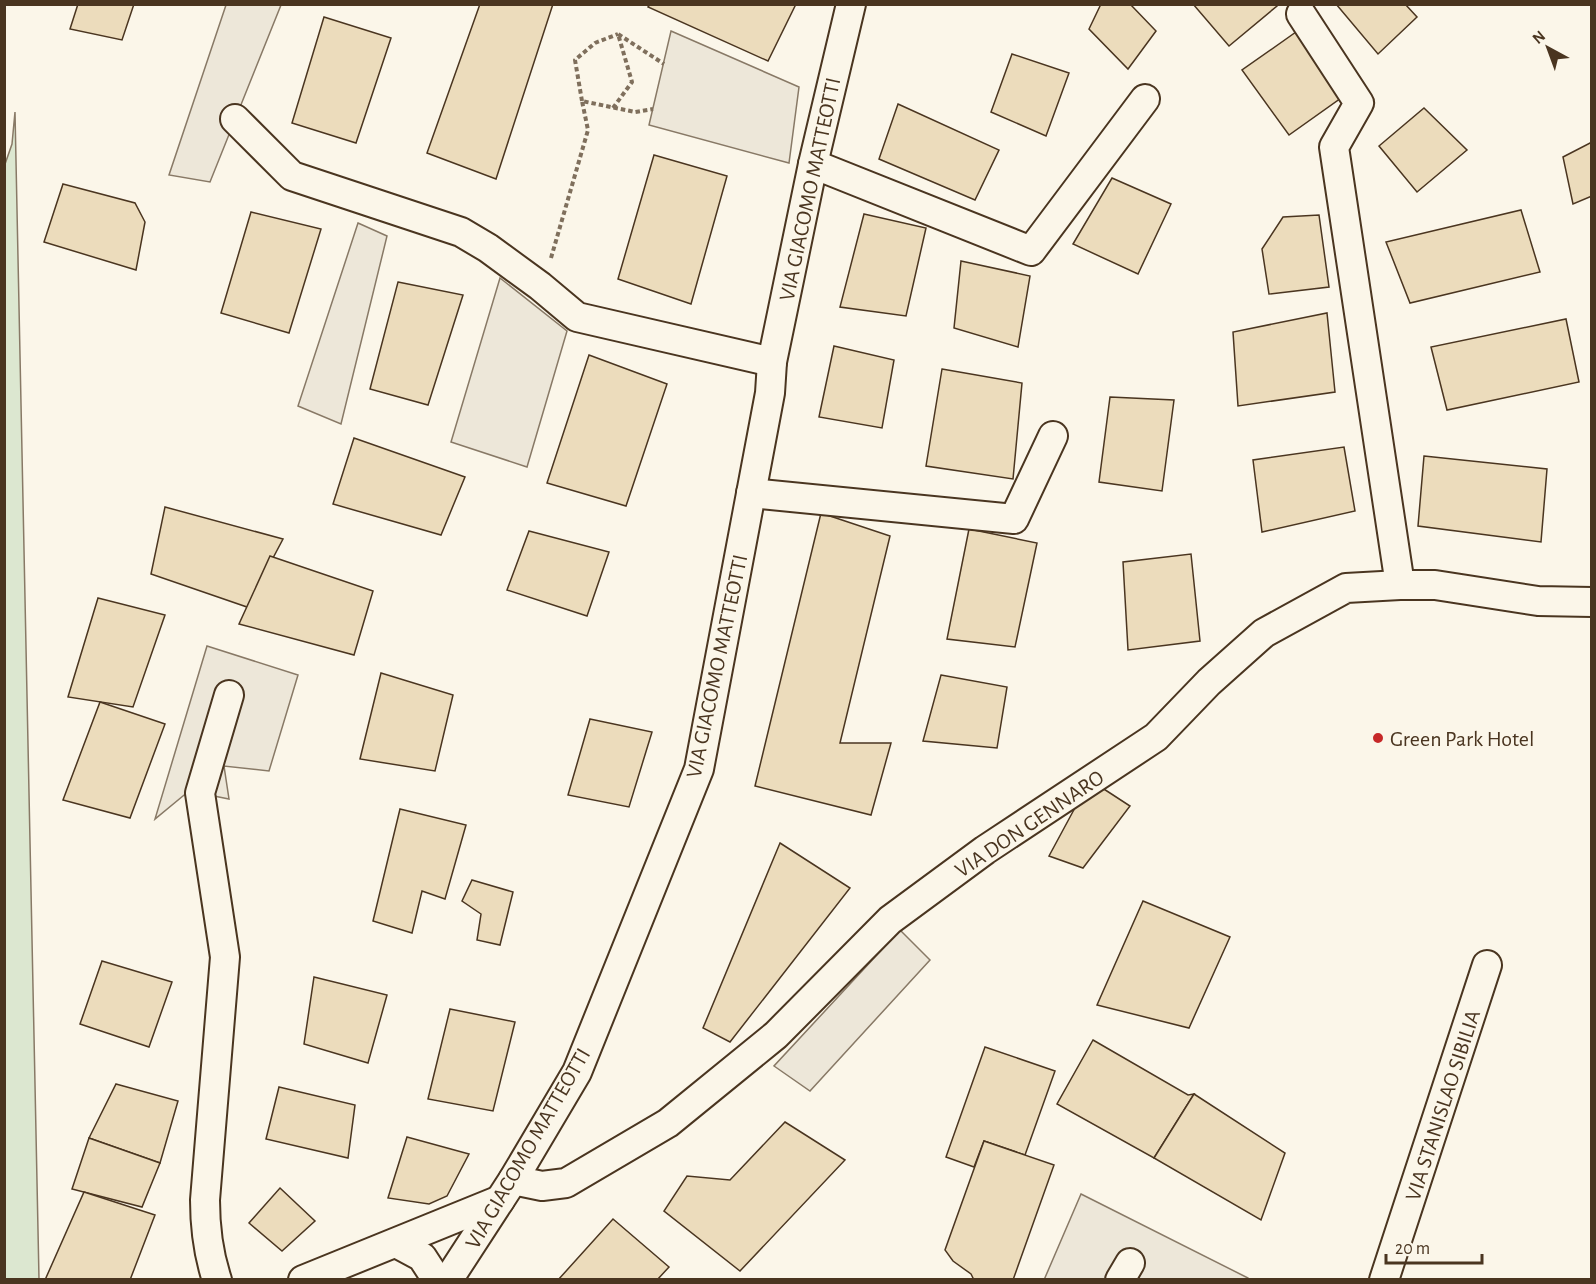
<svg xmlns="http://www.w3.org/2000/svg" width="1596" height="1284" font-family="'Alegreya Sans',sans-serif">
	<rect width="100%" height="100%" fill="#fbf6e9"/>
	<!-- green -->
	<path fill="#dce7d0" stroke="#887966" stroke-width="1.5" d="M15 112 39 1279V1280L4 1279V167L12 144Z"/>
	<!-- parking -->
	<g fill="#ede7d9" stroke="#887966" stroke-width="1.5">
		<path d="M226 5H281L210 182 169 175Z"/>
		<path d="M671 31 799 87 789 163 649 125Z"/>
		<path d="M358 223 387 236 341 424 298 406Z"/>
		<path d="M500 278 567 331 527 467 451 442Z"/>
		<path d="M207 646 298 675 269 771 224 766 229 799 189 791 155 819Z"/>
		<path d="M900 930 930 960 810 1091 774 1066Z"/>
		<path d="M1081 1194 1248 1278V1280H1044Z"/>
	</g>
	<!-- building -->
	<g fill="#ecdcbc" stroke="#4a3520" stroke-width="1.5">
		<path d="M78 4H134L122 40 70 29Z"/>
		<path d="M480 4H553L496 179 427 153Z"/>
		<path d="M650 4H796L768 61 648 7Z"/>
		<path d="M1101 4H1130L1156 31 1128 69 1089 29Z"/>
		<path d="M1193 4H1276L1277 6 1229 46Z"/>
		<path d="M1336 4H1405L1417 17 1378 54Z"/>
		<path d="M324 17 391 38 356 143 292 123Z"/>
		<path d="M1296 32 1341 98 1289 135 1242 70Z"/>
		<path d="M1012 54 1069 73 1046 136 991 112Z"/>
		<path d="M898 104 999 150 975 200 879 159Z"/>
		<path d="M1424 108 1467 150 1417 192 1379 146Z"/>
		<path d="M1592 142V196L1573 204 1563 157Z"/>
		<path d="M654 155 727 176 691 304 618 279Z"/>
		<path d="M1112 178 1171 204 1138 274 1073 244Z"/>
		<path d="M63 184 135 203 145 222 136 270 44 242Z"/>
		<path d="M1521 210 1540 272 1410 303 1386 242Z"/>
		<path d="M251 212 321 229 289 333 221 313Z"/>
		<path d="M864 214 926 228 906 316 840 307Z"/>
		<path d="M1319 215 1329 287 1269 294 1262 249 1283 217Z"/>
		<path d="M961 261 1030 276 1018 347 954 328Z"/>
		<path d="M398 282 463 295 428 405 370 389Z"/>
		<path d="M1327 313 1335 392 1238 406 1233 332Z"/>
		<path d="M1566 319 1579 382 1447 410 1431 347Z"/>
		<path d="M834 346 894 360 882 428 819 417Z"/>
		<path d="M589 355 667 384 626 506 547 483Z"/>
		<path d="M942 369 1022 383 1013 479 926 466Z"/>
		<path d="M1110 397 1174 400 1162 491 1099 482Z"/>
		<path d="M354 438 465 477 441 535 333 504Z"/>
		<path d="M1344 447 1355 511 1262 532 1253 460Z"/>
		<path d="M1424 456 1547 469 1541 542 1418 526Z"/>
		<path d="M165 507 283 539 247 607 151 574Z"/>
		<path d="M821 513 890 536 840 743H891L871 815 755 786Z"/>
		<path d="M969 529 1037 543 1015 647 947 639Z"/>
		<path d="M529 531 609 552 587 616 507 590Z"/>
		<path d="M1191 554 1200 641 1128 650 1123 562Z"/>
		<path d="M270 556 373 591 354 655 239 624Z"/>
		<path d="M98 598 165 615 133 707 68 697Z"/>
		<path d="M381 673 453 695 435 771 360 759Z"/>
		<path d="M941 675 1007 687 997 748 923 741Z"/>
		<path d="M100 702 165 724 130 818 63 800Z"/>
		<path d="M590 719 652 732 629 807 568 795Z"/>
		<path d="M1090 780 1130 806 1083 868 1049 856Z"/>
		<path d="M400 809 466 825 445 899 422 891 412 933 373 921Z"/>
		<path d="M780 843 850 888 730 1042 703 1028Z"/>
		<path d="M472 880 513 892 500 945 477 940 481 914 462 901Z"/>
		<path d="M1143 901 1230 937 1189 1028 1097 1005Z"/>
		<path d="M102 961 172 982 149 1047 80 1024Z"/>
		<path d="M314 977 387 995 368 1063 304 1044Z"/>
		<path d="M450 1009 515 1022 493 1111 428 1099Z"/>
		<path d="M1093 1040 1188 1095 1194 1094 1154 1158 1057 1104Z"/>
		<path d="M985 1047 1055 1071 1025 1155 984 1141 974 1167 946 1157Z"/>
		<path d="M116 1084 178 1101 160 1163 89 1138Z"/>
		<path d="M279 1087 355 1105 348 1158 266 1139Z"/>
		<path d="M1194 1094 1285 1153 1261 1220 1154 1158Z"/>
		<path d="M785 1122 845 1160 740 1271 664 1211 687 1176 730 1180Z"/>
		<path d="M407 1137 469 1154 447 1196 429 1204 388 1198Z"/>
		<path d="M89 1138 160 1163 142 1207 72 1189Z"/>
		<path d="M984 1141 1054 1165 1013 1280H974L971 1274 953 1261 945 1250Z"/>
		<path d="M280 1188 315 1221 282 1251 249 1223Z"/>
		<path d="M84 1192 155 1215 130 1280H45Z"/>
		<path d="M613 1219 669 1267 657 1280H558Z"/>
	</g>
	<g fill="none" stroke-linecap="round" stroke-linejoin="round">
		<!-- minor casing -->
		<g stroke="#4a3520" stroke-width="32">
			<g id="minor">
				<path d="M1301 14 1359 103 1334 147 1400 585"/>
				<path d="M235 119 292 176 461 232 488 248 540 286 577 317 772 362"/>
				<path d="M813 164 1031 251 1145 99"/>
				<path d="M751 493 1014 519 1053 436"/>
				<path d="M513 1180 542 1186 566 1183 668 1123 776 1035 890 920 985 850 1156 737 1209 682 1264 633 1346 588 1400 585H1435L1538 601 1592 602"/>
				<path d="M396 1243 422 1257 437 1280"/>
				<path d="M217 1280C208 1253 205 1228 205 1200L225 957 200 793 229 695"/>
				<path d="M303 1280 500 1200"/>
				<path d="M448 1280 513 1180 577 1072 699 769 770 393 772 362 813 164 851 4"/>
				<path d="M1120 1280 1130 1263"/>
				<path d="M1384 1280 1487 965"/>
			</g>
		</g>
		<!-- path -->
		<g stroke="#7f6f5c" stroke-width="4" stroke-dasharray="4.5 3" stroke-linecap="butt">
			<path d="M582 101 575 60 595 43 618 34"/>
			<path d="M613 108 632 82 618 34 664 64"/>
			<path d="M551 258 588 130 582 101 635 112 653 109"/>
		</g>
		<!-- minor -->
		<use href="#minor" stroke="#fbf6e9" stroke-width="28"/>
	</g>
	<!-- markers -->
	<circle fill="#c62828" stroke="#fbf6e9" stroke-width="2" cx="1378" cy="738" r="6"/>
	<g text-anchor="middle" stroke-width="4.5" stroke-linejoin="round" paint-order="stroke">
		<!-- street labels -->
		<g font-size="22" fill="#4a3520" stroke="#fbf6e9">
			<text transform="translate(809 189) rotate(-78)" y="8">VIA GIACOMO MATTEOTTI</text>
			<text transform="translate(716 666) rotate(-78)" y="8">VIA GIACOMO MATTEOTTI</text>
			<text transform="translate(1029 823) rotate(-34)" y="8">VIA DON GENNARO</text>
			<text transform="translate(1442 1105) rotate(-72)" y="8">VIA STANISLAO SIBILIA</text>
			<text transform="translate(527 1148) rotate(-60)" y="8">VIA GIACOMO MATTEOTTI</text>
		</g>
		<!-- poi labels -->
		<g font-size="22" fill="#4a3520" stroke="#fbf6e9" text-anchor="start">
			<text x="1390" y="746">Green Park Hotel</text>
		</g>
	</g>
	<!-- border -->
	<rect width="1596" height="1284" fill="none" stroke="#4a3520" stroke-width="12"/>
	<!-- north arrow -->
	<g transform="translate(1548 48) rotate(319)" stroke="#fbf6e9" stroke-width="4.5" paint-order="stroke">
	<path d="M0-4.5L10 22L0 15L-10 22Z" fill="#4a3520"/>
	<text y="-9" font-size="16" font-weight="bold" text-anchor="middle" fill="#4a3520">N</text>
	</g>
	<!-- scale -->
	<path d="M1386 1254v9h96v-9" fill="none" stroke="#4a3520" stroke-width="3"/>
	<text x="1395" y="1254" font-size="18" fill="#4a3520" stroke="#fbf6e9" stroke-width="4.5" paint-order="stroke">20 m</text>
</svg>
